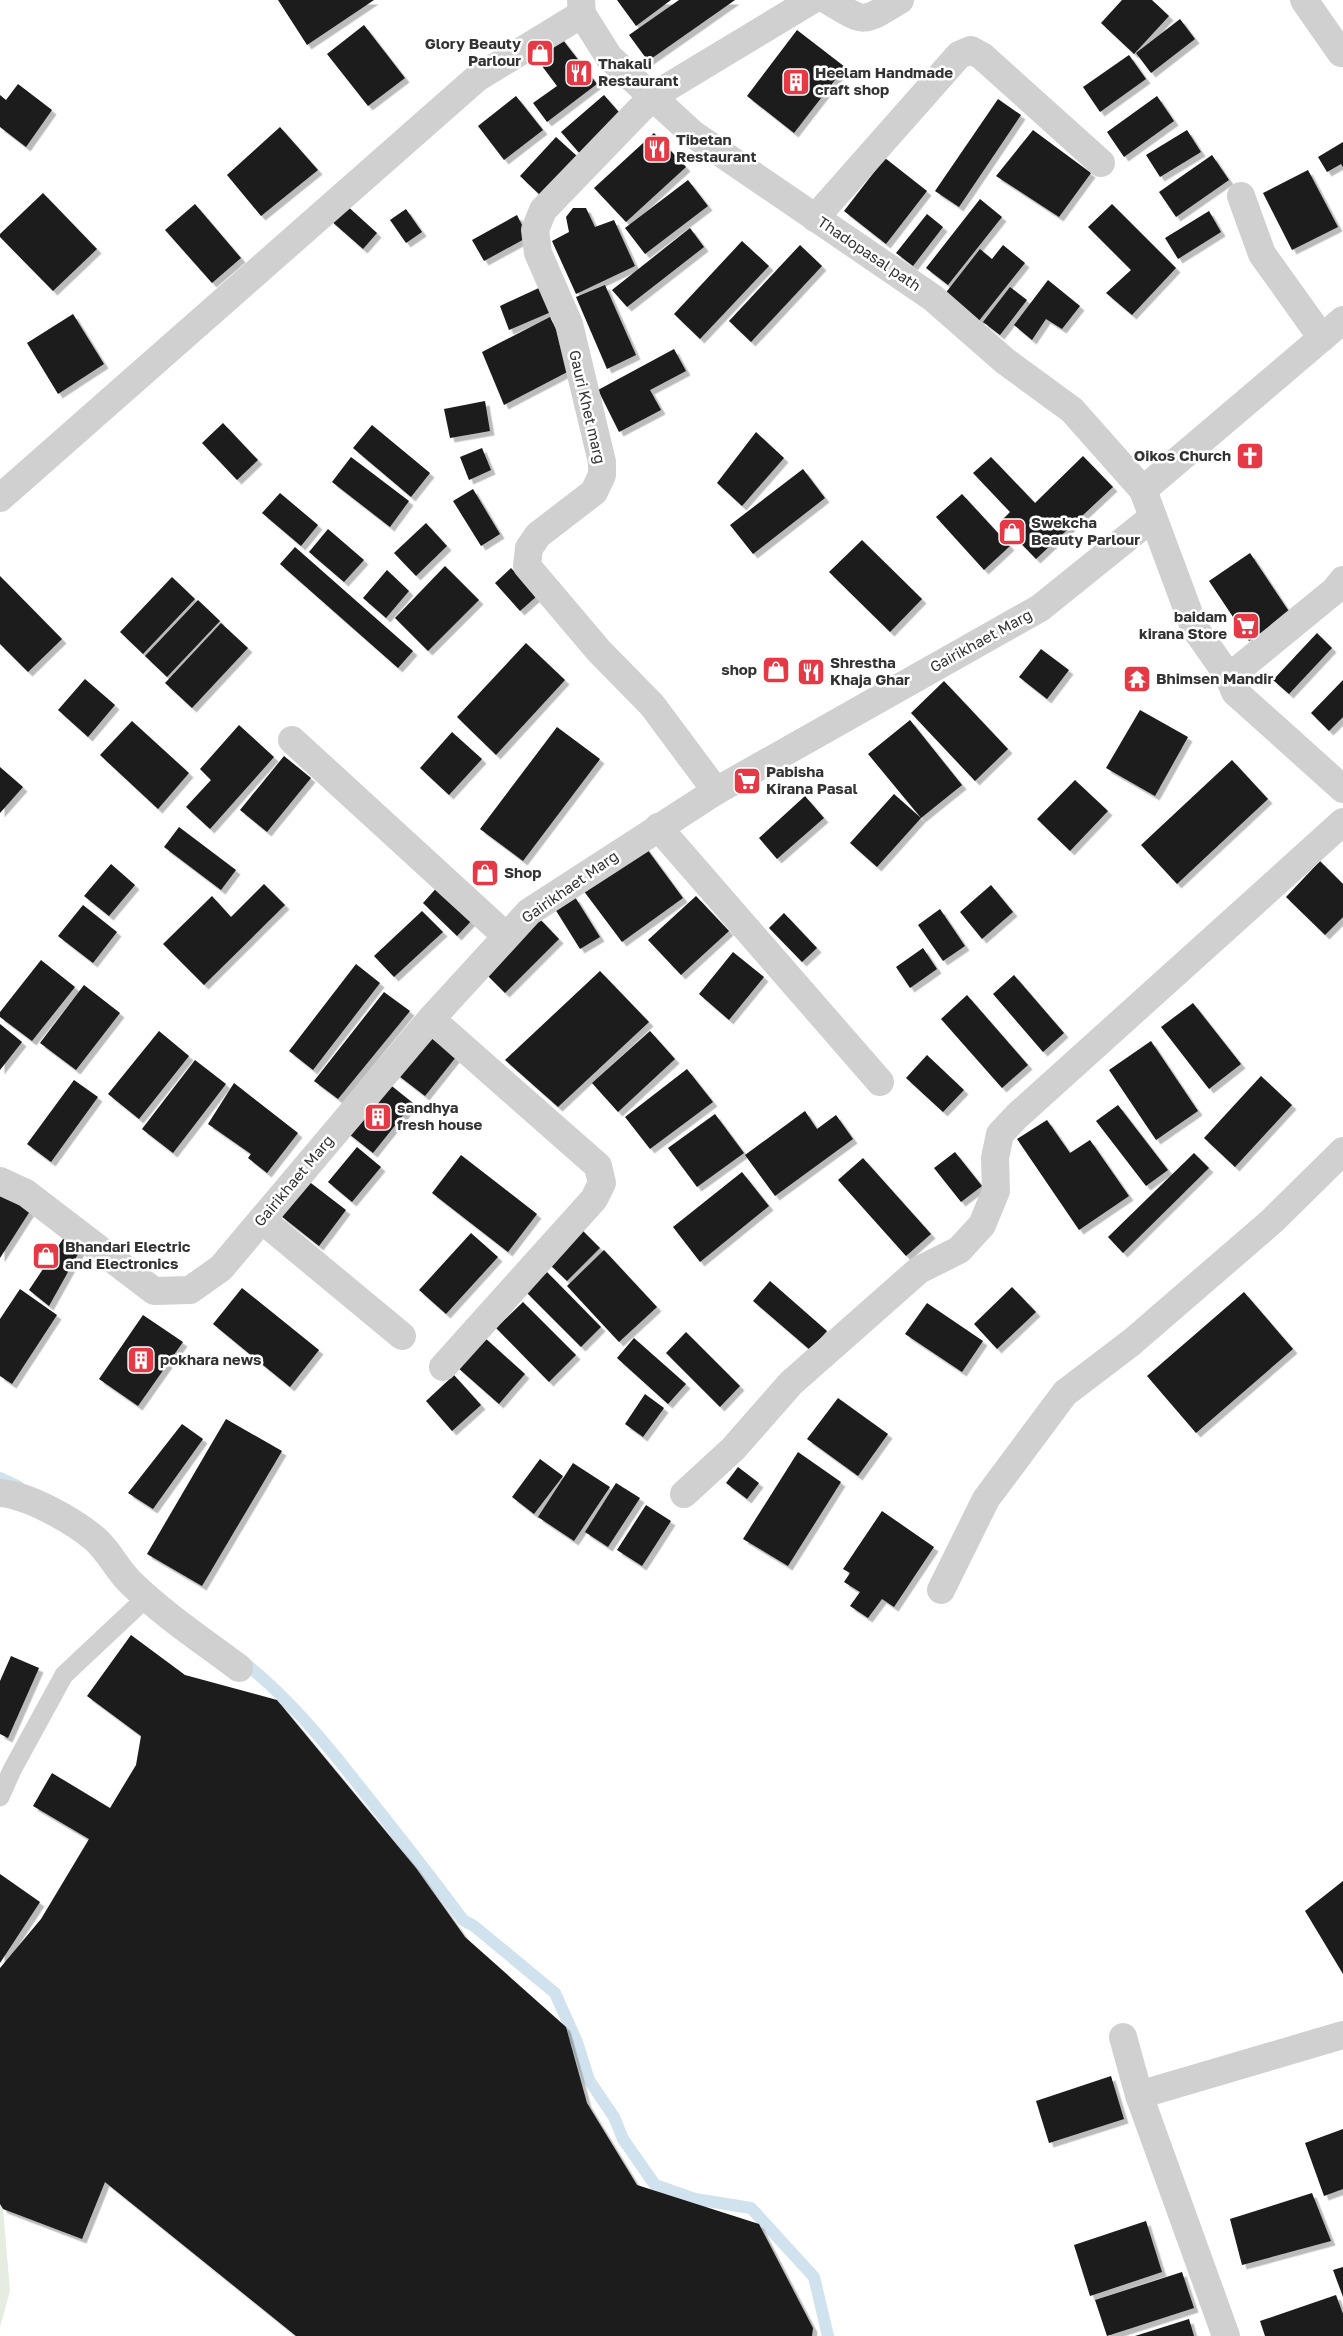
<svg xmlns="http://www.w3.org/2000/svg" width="1343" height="2336" font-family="'Golos Text',sans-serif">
	<defs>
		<filter id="shadow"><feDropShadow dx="4.5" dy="4.5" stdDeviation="0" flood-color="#0004"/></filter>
	</defs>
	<rect width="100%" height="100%" fill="#fff"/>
	<!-- green -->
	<path fill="#e6ecdf" d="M0 2204 3 2209 10 2291 0 2327Z"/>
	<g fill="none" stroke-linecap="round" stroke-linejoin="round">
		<!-- stream -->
		<g stroke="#cfe2ee" stroke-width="12">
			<path d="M0 1478 19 1487"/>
			<path d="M241 1660C287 1696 324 1741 360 1787 395 1831 430 1875 463 1920L474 1926 555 1993 577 2042 589 2080 614 2117 623 2139 655 2185 695 2199 751 2208 814 2277 828 2336"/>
		</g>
	</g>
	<!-- building -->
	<g fill="#1a1a1a" filter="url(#shadow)">
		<path d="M278 0H374L307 45Z"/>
		<path d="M617 0H671L636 26Z"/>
		<path d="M679 0H735L648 61 629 35Z"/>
		<path d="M1122 0H1152L1169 16 1134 54 1101 23Z"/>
		<path d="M1180 19 1195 39 1151 73 1136 53Z"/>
		<path d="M364 25 405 78 368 106 327 54Z"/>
		<path d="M797 30 845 67 794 133 747 96Z"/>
		<path d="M559 35 597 84 547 122 533 103 557 86 533 54Z"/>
		<path d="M1129 55 1146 79 1100 112 1083 87Z"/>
		<path d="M18 84 52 110 26 147 0 127V95L6 100Z"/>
		<path d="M604 95 624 118 581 155 561 132Z"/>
		<path d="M516 96 543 130 504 160 478 126Z"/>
		<path d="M1157 96 1174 121 1124 157 1107 132Z"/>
		<path d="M998 99 1021 115 959 207 935 191Z"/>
		<path d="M280 127 318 170 261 216 227 175Z"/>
		<path d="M1033 130 1091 173 1059 217 996 176Z"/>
		<path d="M1187 130 1201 152 1160 177 1146 155Z"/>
		<path d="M654 133 686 167 626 222 594 188Z"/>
		<path d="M556 137 579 158 542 197 520 176Z"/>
		<path d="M1343 142V167L1341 164 1327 172 1318 157Z"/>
		<path d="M1212 155 1229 180 1176 217 1159 192Z"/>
		<path d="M885 158 927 191 886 244 844 211Z"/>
		<path d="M1308 170 1338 227 1292 250 1263 193Z"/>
		<path d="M688 180 708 206 645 254 625 228Z"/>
		<path d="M43 193 97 249 53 291 0 237V234Z"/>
		<path d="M980 199 1002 217 948 285 926 268Z"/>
		<path d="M195 204 241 258 212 283 165 230Z"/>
		<path d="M345 204 377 233 363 249 330 220Z"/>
		<path d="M1112 204 1176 268 1132 315 1106 293 1131 270 1088 227Z"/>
		<path d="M573 208H586L595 227 614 220 635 266 576 294 552 241 569 232 566 217Z"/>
		<path d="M406 209 422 232 406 243 390 220Z"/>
		<path d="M1209 211 1221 232 1178 259 1165 238Z"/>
		<path d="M927 214 943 227 913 266 896 253Z"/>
		<path d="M517 215 528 237 484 261 472 240Z"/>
		<path d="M690 228 704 247 627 307 612 290Z"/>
		<path d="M742 241 769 266 700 339 674 314Z"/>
		<path d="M800 245 822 266 751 342 729 321Z"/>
		<path d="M1003 245 1025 263 978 322 944 295 980 249 992 259Z"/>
		<path d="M1048 280 1080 306 1062 329 1046 319 1032 340 1014 325Z"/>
		<path d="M605 285 636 355 607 369 576 297Z"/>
		<path d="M541 287 551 312 509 330 500 306Z"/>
		<path d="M1010 287 1027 300 1000 335 983 322Z"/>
		<path d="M73 314 104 364 58 394 27 343Z"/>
		<path d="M550 317 575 368 504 405 482 352Z"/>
		<path d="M674 349 686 371 650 390 661 410 619 432 598 390Z"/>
		<path d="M485 401 490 431 450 438 444 409Z"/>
		<path d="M223 423 258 460 237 480 202 443Z"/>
		<path d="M372 425 430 473 411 497 353 448Z"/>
		<path d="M756 432 784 458 742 506 717 483Z"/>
		<path d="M482 448 491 470 469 480 460 457Z"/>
		<path d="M1083 456 1113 487 1036 559 1000 522 1010 512 973 473 991 457 1035 503Z"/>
		<path d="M351 457 409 501 390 527 332 482Z"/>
		<path d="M803 469 825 498 753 554 730 525Z"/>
		<path d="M473 489 500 534 481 546 453 501Z"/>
		<path d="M280 493 318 525 301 546 262 513Z"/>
		<path d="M962 494 1010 546 984 570 936 517Z"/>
		<path d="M426 523 447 546 416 576 394 553Z"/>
		<path d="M328 529 364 560 344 582 309 552Z"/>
		<path d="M862 540 922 599 890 632 829 572Z"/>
		<path d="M295 547 413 651 398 668 280 564Z"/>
		<path d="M1250 553 1290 613 1249 641 1209 581Z"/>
		<path d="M445 566 479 600 428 651 395 618Z"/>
		<path d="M511 568 537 596 520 611 495 583Z"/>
		<path d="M387 570 409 591 386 618 363 598Z"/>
		<path d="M0 576 62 639 28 672 0 644Z"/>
		<path d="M172 577 195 599 143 654 120 632Z"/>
		<path d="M198 600 220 621 167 677 145 656Z"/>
		<path d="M221 623 248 648 192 708 165 683Z"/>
		<path d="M1317 633 1332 648 1289 694 1273 680Z"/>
		<path d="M526 643 565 680 496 755 457 717Z"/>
		<path d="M1041 649 1069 670 1047 699 1019 677Z"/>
		<path d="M85 679 115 705 88 737 58 710Z"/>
		<path d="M1343 680V717L1329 731 1311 713Z"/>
		<path d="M944 681 1008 749 975 781 911 713Z"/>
		<path d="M1140 710 1188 737 1155 796 1106 768Z"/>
		<path d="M910 720 962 785 921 818 877 867 850 843 894 794 921 818 868 754Z"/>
		<path d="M132 721 189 773 158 809 100 755Z"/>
		<path d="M239 725 274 757 210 829 186 807 211 780 200 769Z"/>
		<path d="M557 727 600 759 523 861 480 829Z"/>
		<path d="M452 732 482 759 449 795 420 768Z"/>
		<path d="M284 756 311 778 267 832 240 810Z"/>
		<path d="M1232 760 1268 799 1177 884 1141 845Z"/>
		<path d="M0 767 23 787 0 813Z"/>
		<path d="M1075 780 1108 811 1070 851 1037 819Z"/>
		<path d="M805 796 824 818 777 859 759 838Z"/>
		<path d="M179 827 236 870 221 890 164 847Z"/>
		<path d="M644 845 683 898 622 942 583 890Z"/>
		<path d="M1320 861 1343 884V917L1325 935 1286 897Z"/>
		<path d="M111 864 135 885 109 916 84 896Z"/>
		<path d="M264 884 285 905 204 985 163 944 212 896 231 917Z"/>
		<path d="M440 884 475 917 457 936 423 903Z"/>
		<path d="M991 885 1013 912 982 939 960 912Z"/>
		<path d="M696 896 729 931 681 975 648 940Z"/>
		<path d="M575 897 600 937 580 949 555 909Z"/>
		<path d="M83 905 117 932 93 963 58 936Z"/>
		<path d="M940 909 965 946 943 961 918 925Z"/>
		<path d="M422 911 443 932 394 977 374 956Z"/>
		<path d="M784 913 817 948 802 962 769 928Z"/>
		<path d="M538 917 559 939 505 993 483 971Z"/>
		<path d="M923 948 937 969 910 988 896 967Z"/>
		<path d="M733 952 764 977 729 1020 699 994Z"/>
		<path d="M41 960 75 987 32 1041 0 1017V1012Z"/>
		<path d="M356 964 380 983 313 1070 289 1051Z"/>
		<path d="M600 971 649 1022 558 1107 505 1060Z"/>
		<path d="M1014 975 1064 1033 1043 1052 993 994Z"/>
		<path d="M84 985 120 1013 76 1070 40 1043Z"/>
		<path d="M384 992 410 1011 338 1099 314 1081Z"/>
		<path d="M967 995 1028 1065 1002 1088 941 1019Z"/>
		<path d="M1193 1003 1241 1064 1209 1089 1161 1027Z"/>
		<path d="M0 1024 22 1042 0 1070Z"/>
		<path d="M159 1031 189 1056 139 1119 108 1094Z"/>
		<path d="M650 1031 675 1059 618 1112 592 1083Z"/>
		<path d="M425 1033 456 1057 425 1096 395 1073Z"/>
		<path d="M1151 1041 1198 1111 1156 1140 1109 1070Z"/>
		<path d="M927 1055 964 1090 943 1112 906 1078Z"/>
		<path d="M195 1060 226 1084 173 1153 142 1129Z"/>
		<path d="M687 1069 713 1102 650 1149 625 1117Z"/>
		<path d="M1261 1076 1292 1105 1235 1167 1204 1138Z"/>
		<path d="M383 1079 413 1103 373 1153 344 1130Z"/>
		<path d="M74 1080 98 1097 51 1162 27 1144Z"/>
		<path d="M234 1083 298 1133 267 1173 248 1158 251 1154 208 1124Z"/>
		<path d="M1118 1105 1168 1170 1146 1186 1096 1121Z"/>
		<path d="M805 1111 817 1129 836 1115 853 1139 775 1196 745 1155Z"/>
		<path d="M715 1114 744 1153 697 1187 668 1148Z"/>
		<path d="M1047 1120 1070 1153 1090 1140 1129 1196 1079 1230 1017 1139Z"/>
		<path d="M357 1147 381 1167 352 1202 328 1182Z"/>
		<path d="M955 1152 982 1186 961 1202 934 1168Z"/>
		<path d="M1194 1153 1209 1168 1123 1253 1108 1237Z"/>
		<path d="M461 1155 537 1214 508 1252 432 1193Z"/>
		<path d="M863 1158 931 1234 906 1256 838 1180Z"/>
		<path d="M742 1172 769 1206 700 1262 673 1227Z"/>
		<path d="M307 1180 346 1210 319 1246 281 1216Z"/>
		<path d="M0 1188 32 1208 0 1258Z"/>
		<path d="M577 1225 600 1248 567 1281 544 1259Z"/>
		<path d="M67 1233 83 1245 49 1306 29 1290Z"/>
		<path d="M471 1233 498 1257 446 1314 419 1290Z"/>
		<path d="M604 1250 657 1307 619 1342 567 1286Z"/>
		<path d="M547 1272 601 1327 581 1347 526 1292Z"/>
		<path d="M770 1281 827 1331 810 1350 753 1301Z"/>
		<path d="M1012 1287 1036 1312 997 1349 974 1324Z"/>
		<path d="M242 1288 319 1350 290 1387 213 1324Z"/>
		<path d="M20 1289 57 1315 12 1384 0 1376V1319Z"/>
		<path d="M1244 1292 1293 1349 1196 1433 1147 1376Z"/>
		<path d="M523 1302 576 1355 549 1382 496 1328Z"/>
		<path d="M927 1303 983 1341 962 1372 905 1334Z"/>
		<path d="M143 1315 183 1342 138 1406 99 1379Z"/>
		<path d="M686 1332 740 1386 720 1407 666 1353Z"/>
		<path d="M484 1337 525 1374 499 1404 457 1367Z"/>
		<path d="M634 1338 686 1384 668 1404 617 1358Z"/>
		<path d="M454 1375 481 1405 452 1431 426 1401Z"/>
		<path d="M645 1394 664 1408 643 1437 625 1424Z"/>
		<path d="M838 1398 888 1434 858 1476 807 1439Z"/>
		<path d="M226 1419 282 1451 202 1586 147 1554Z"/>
		<path d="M182 1424 203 1439 153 1509 128 1493Z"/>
		<path d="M798 1452 841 1482 788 1566 743 1539Z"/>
		<path d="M540 1459 563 1476 534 1514 512 1497Z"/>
		<path d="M573 1463 610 1487 574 1541 538 1517Z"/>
		<path d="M738 1467 759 1483 747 1499 726 1483Z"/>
		<path d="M616 1483 640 1498 608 1547 585 1532Z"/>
		<path d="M646 1505 671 1521 642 1566 617 1550Z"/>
		<path d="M882 1511 934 1547 894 1607 882 1599 868 1618 850 1606 860 1592 844 1582 850 1573 843 1569Z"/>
		<path d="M131 1635 185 1675 277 1700 416 1868 465 1937 566 2027 587 2103 637 2185 759 2224 813 2328 812 2336H296L105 2182 82 2239 3 2209 0 2204V1968L41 1919 89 1839 33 1806 52 1773 110 1808 136 1765 141 1736 87 1696Z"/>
		<path d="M11 1656 39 1668 8 1738 0 1734V1681Z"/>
		<path d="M0 1874 40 1902 0 1963Z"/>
		<path d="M1343 1881V1974L1305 1911Z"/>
		<path d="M1111 2076 1124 2119 1049 2143 1036 2101Z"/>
		<path d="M1343 2129V2189L1324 2196 1305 2143Z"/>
		<path d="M1312 2193 1331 2241 1242 2265 1230 2219Z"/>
		<path d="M1146 2221 1162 2272 1090 2296 1074 2245Z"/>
		<path d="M1343 2267V2297L1333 2270Z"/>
		<path d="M1182 2272 1194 2308 1107 2336 1095 2300Z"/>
		<path d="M1336 2295 1343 2314V2336H1265L1260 2321Z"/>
		<path d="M1189 2319 1194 2336H1135Z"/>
	</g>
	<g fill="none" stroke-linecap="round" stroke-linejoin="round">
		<!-- service -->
		<path stroke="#d0d0d0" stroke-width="19" d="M0 1797 12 1770 64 1675 147 1597"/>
		<!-- minor -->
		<g stroke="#d0d0d0" stroke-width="28">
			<path d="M581 0 582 14 609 57 693 134 933 298 1005 361 1072 410 1143 490 1194 627 1229 677 1235 692 1343 789"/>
			<path d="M827 0C866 23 861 24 900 0"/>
			<path d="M1304 0 1341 53"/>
			<path d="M1241 196 1262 254 1322 338"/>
			<path d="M815 218 959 55 971 50 982 56 1101 163"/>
			<path d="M1143 490 1343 320"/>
			<path d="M0 498 477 78 582 14"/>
			<path d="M1229 677 1334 591 1343 580"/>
			<path d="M292 740 506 936"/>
			<path d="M716 791 652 705 599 651 527 566 529 548 538 535 594 492 602 475V462L569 324 538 253 535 230 543 210 653 96 812 0"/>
			<path d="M658 827 880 1082"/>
			<path d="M431 1019 598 1166 602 1183 594 1199 443 1367"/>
			<path d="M0 1181 26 1193 154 1291 190 1290 221 1268 431 1019 529 912 716 791 1040 608 1153 517"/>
			<path d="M262 1220 402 1336"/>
			<path d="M0 1493C28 1495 74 1521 95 1539 110 1552 117 1570 131 1583 164 1615 203 1641 239 1668"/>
			<path d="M684 1494 733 1449 791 1383 919 1270 959 1250 982 1225 996 1191 995 1158 1000 1134 1017 1116 1343 822"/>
			<path d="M941 1590 986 1499 1065 1393 1132 1342 1272 1221 1343 1151"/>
			<path d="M1123 2037 1139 2095 1226 2336"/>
			<path d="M1139 2095 1343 2035"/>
		</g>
	</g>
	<!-- icons -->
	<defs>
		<g id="shop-square" transform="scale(1.4375)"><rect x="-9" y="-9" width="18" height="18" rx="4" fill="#e63946" stroke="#fff"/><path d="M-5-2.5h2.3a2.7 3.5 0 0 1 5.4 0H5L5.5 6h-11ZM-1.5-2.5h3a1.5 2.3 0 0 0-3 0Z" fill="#fff"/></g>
		<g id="restaurant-square" transform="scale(1.4375)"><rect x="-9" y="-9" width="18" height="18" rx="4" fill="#e63946" stroke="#fff"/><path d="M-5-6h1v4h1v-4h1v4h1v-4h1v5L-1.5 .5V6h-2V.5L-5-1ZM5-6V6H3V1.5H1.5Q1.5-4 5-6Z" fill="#fff"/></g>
		<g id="building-square" transform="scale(1.4375)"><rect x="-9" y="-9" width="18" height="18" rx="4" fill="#e63946" stroke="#fff"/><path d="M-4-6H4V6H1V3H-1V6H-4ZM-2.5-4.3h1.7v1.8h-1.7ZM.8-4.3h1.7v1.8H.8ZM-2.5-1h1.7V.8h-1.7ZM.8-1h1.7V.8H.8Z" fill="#fff"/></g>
		<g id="church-square" transform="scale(1.4375)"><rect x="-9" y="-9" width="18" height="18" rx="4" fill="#e63946" stroke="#fff"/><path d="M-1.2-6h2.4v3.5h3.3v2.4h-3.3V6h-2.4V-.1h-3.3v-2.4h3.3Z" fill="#fff"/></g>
		<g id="supermarket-square" transform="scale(1.4375)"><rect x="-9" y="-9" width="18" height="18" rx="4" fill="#e63946" stroke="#fff"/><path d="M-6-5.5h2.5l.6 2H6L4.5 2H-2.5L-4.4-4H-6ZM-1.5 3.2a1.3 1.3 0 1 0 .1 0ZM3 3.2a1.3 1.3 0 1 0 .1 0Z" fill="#fff"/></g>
		<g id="temple-square" transform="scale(1.4375)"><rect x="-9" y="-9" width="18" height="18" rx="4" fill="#e63946" stroke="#fff"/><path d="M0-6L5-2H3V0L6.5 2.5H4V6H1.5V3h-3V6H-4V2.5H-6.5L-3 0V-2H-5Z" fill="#fff"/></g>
	</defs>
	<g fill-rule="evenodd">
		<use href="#shop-square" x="540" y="53"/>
		<use href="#restaurant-square" x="579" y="73"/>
		<use href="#building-square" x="796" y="82"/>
		<use href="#restaurant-square" x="657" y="149"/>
		<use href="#church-square" x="1250" y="456"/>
		<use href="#shop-square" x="1012" y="532"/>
		<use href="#supermarket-square" x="1246" y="626"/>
		<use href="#shop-square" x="776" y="670"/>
		<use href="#restaurant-square" x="811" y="672"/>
		<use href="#temple-square" x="1137" y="679"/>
		<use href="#supermarket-square" x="747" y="781"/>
		<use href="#shop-square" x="485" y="873"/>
		<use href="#building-square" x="378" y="1117"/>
		<use href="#shop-square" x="46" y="1256"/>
		<use href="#building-square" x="141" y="1360"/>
	</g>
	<g text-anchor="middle" stroke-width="5" stroke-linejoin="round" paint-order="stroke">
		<!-- poi labels -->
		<g font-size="15" font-weight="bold" fill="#333" stroke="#fff" text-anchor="start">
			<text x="521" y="49" text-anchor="end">Glory Beauty<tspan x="521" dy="17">Parlour</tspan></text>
			<text x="598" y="69">Thakali<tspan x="598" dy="17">Restaurant</tspan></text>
			<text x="815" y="78">Heelam Handmade<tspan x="815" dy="17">craft shop</tspan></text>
			<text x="676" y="145">Tibetan<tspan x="676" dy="17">Restaurant</tspan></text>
			<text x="1231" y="461" text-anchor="end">Oikos Church</text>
			<text x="1031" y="528">Swekcha<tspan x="1031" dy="17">Beauty Parlour</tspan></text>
			<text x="1227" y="622" text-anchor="end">baidam<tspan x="1227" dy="17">kirana Store</tspan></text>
			<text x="830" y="668">Shrestha<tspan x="830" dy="17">Khaja Ghar</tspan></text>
			<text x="757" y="675" text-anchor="end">shop</text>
			<text x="1156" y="684">Bhimsen Mandir</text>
			<text x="766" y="777">Pabisha<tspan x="766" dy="17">Kirana Pasal</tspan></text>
			<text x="504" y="878">Shop</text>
			<text x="397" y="1113">sandhya<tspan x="397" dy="17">fresh house</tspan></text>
			<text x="65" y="1252">Bhandari Electric<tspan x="65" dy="17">and Electronics</tspan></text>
			<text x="160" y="1365">pokhara news</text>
		</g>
		<!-- street labels -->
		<g font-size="15" fill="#333" stroke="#fff">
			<text transform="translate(869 254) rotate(34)" y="5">Thadopasal path</text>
			<text transform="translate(587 407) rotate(77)" y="5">Gauri Khet marg</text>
			<text transform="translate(981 641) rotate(-29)" y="5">Gairikhaet Marg</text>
			<text transform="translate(570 887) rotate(-35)" y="5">Gairikhaet Marg</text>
			<text transform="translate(294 1181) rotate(-50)" y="5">Gairikhaet Marg</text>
		</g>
	</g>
</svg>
